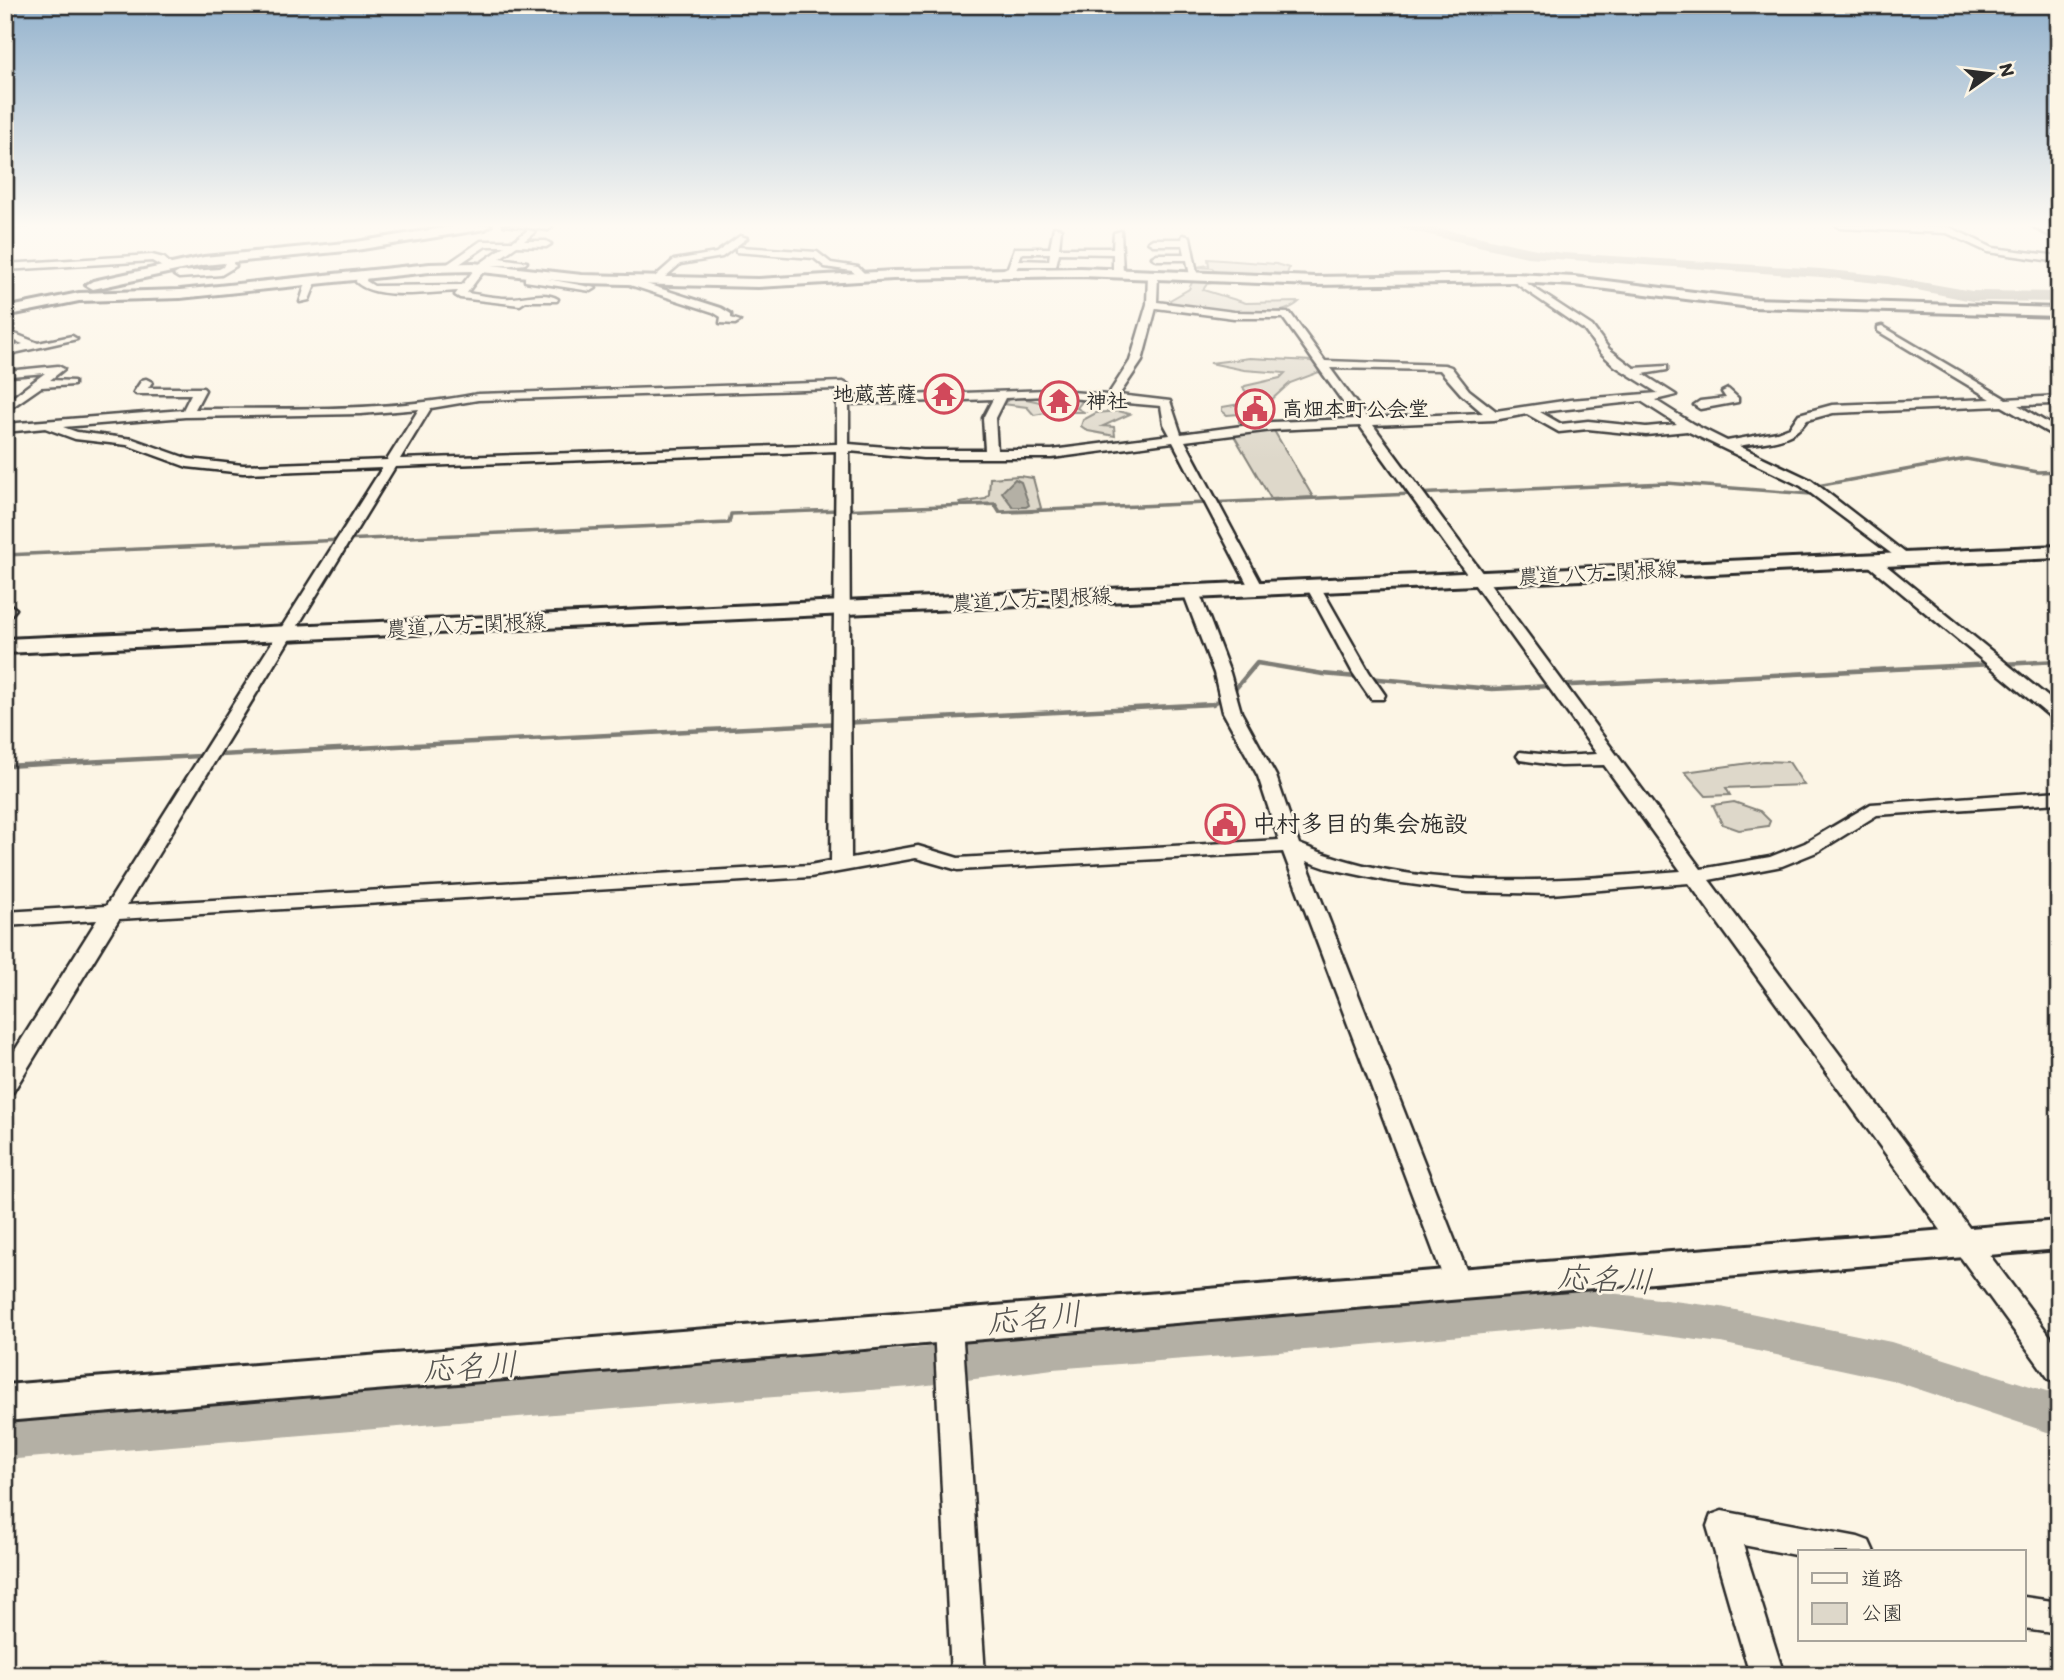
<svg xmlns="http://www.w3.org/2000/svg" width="2064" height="1680" font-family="Itim,'Klee One',sans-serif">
	<rect width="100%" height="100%" fill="#fcf5e5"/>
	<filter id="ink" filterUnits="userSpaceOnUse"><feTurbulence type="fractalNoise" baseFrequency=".0143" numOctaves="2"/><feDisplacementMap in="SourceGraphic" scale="14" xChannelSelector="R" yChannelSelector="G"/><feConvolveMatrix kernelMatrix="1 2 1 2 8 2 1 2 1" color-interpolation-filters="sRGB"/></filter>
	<g filter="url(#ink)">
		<!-- green -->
		<g fill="#ded8ca" stroke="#84827a" stroke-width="2">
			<path d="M1208 259 1276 264 1289 268 1287 274 1282 277 1212 274 1215 271 1212 268 1196 267 1209 265Z"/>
			<path d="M1194 278 1286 282 1278 285 1214 283 1207 284 1203 290 1246 303 1299 302C1274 325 1204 309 1171 305L1170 300 1189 289Z"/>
			<path d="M1250 358 1313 361 1318 364 1322 371 1290 383 1269 402 1245 407 1242 414H1248L1253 424 1245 426 1239 422V414L1227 415 1222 411V407L1246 403 1248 394 1243 388 1245 386 1280 378 1285 373 1244 370 1210 363Z"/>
			<path d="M1035 395 1084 399 1077 408 1084 412H1051L1034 415 1027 407 1003 404C1019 388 1048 412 1069 402L1058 398H1036L1033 397Z"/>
			<path d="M1118 411 1130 414 1103 426 1114 427 1115 436 1088 431 1081 426 1083 420 1096 413Z"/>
			<path d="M1273 429 1313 497 1271 499 1233 434Z"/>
			<path d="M1019 476 1033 478 1041 508 1032 512 999 513 994 505 963 506 960 503 985 499 989 494 990 478Z"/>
			<path d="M1764 761 1789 762 1804 785 1726 788 1730 795 1706 796 1685 772Z"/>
			<path d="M1734 802 1760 811 1770 821 1768 826 1739 830 1722 824 1713 805Z"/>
		</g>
		<!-- water -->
		<path fill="#b4b0a5" stroke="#7d7b74" stroke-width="2" d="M1015 479 1021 482 1029 505 1026 507H1013L1002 492Z"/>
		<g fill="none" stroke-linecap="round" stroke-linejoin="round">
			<!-- stream-far1 -->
			<path stroke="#7d7b74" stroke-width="3.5" d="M5 555 729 523 731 514 995 504 1000 512 1666 483 1811 494 1817 486 1966 459 2038 472 2059 471"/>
			<!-- stream -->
			<g stroke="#7d7b74" stroke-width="4.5">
				<path d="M2002 664 2059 661"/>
				<path d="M5 766 1213 704 1236 688 1257 663 1323 674 1492 689 1993 664"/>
			</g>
			<!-- river -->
			<g fill="#b4b0a5" fill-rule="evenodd">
				<path d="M1396 225C1453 225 1508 247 1564 253L1821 269 1887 276 1972 291 2059 292V302L1972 301 1887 284 1821 277 1527 257 1403 229Z"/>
				<path d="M1579 1289 1721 1307 1891 1342 2059 1395V1436L1891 1380 1721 1343 1579 1325 1331 1348 1053 1369 912 1387 650 1406 5 1460V1418L650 1366 912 1349 1053 1331 1331 1312Z"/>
			</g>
		</g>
		<!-- building -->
		<path fill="#c8c3b7" stroke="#2b2b2b" stroke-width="2" d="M1226 812 1236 834 1220 836 1210 814Z"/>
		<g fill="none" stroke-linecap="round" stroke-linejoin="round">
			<!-- street casing -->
			<g stroke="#2b2b2b" stroke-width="5">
				<g id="street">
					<path d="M5 225H31L5 228Z"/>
					<path d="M504 225H551L552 227 548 230Z"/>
					<path d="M1836 225 1949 227 1993 248 2059 256V262L1988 252 1947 233 1840 228Z"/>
					<path d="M2030 225H2041L2059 234V241Z"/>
					<path d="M1054 227 1061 229 1059 248H1113L1114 233 1121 231 1123 273 1118 276 1113 273V254L1059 253 1056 266H1018L1015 271 997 276V272L1008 267 1015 248H1050ZM1022 253H1050L1049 261 1019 260Z"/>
					<path d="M528 230 535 232 524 241H546L551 244 546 247 517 246 500 258 527 262 525 264C484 269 495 255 467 293 481 295 498 299 513 298 527 297 546 291 558 299L557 301H526L520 305 460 298 455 295 458 291C431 292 376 301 356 282L357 276 362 273 367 276 366 281 374 286 462 285 478 265 505 246H486L452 269H446V265L481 241H513Z"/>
					<path d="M1183 235 1190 237 1198 278 1190 276 1187 260H1157L1152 257 1157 254H1185L1183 245H1153L1148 242 1153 239H1182Z"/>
					<path d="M740 236 747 238 722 257 680 264 658 283 650 281 674 260 716 253Z"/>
					<path d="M739 247 817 252 831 263 858 267 868 277 863 280 852 271 825 267 814 258 736 252V248Z"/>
					<path d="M152 255 164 258 174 267 166 269 152 261 5 270V264Z"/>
					<path d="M228 256H234L233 264 236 266 221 275 179 278 174 275 179 272 219 269 223 267Z"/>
					<path d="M536 271 541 274 537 277 596 288 591 291 525 281V277Z"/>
					<path d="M1153 271 1158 274 1157 302 1234 312 1290 313 1325 361 1445 365 1451 367 1469 390 1496 411 1570 400 1658 393 1615 366 1601 353 1584 330 1511 280 1509 278 1514 275 1592 326 1609 349 1634 368 1667 366V370L1643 374 1676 395 1655 400 1693 424 1727 441 1777 432 1790 427 1799 414 1832 405 1991 399 1878 331V327L1882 326 2006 399 2059 396V404L2018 405 2059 430V439L2002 406 1833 413 1807 420C1791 443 1765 441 1739 446L1811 480 1909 556 1911 559 1909 562 1904 563 1801 486 1687 431 1646 435 1588 429 1559 432 1527 414 1494 420 1373 425 1701 869 1770 857 1805 843 1871 804 2059 791V803L1877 815 1819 851 1782 866 1709 880 2059 1348V1382L2049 1379 1689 883 1551 894 1468 892 1388 881 1326 868 1306 861 1471 1282 1467 1290 1458 1293 1449 1290 1445 1282 1283 852 958 870 916 858 810 877 119 919 13 1092 5 1095V1066L97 920 5 926V912L106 906 382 468 243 473 187 467 127 445 75 439 45 428 5 432V424L183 410 191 394H136L134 392 142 380 146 379 152 382 148 388H203L205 390 195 409C289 408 386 412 478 394L843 382 849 385V397L1047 390 1108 395 1130 361 1147 304 1148 274ZM1156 308 1234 318H1283L1355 419 1272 422 1181 434 1170 401 1119 395 1142 361ZM1330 368 1440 370 1461 394 1483 413 1367 418ZM837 389V444L400 459 431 408 478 400ZM1047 396 1161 406 1164 424 1170 435 1052 450H997L995 418 1005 398ZM993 399 983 418 985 450H923L849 444V404ZM1641 401 1677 424 1646 427 1588 421 1561 424 1540 412ZM419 409 387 460 243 465 189 459 133 439 77 432 63 427 185 417 361 414ZM1360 426 1597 754 1560 756 1520 752 1517 756 1520 760 1560 766 1604 765 1681 871C1555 881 1419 894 1299 844L1276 776 1241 712 1230 673 1199 592 1191 587 1183 592 1214 673 1223 712 1258 776 1279 840 958 858 918 846 851 858 849 451 923 458H1052L1173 442 1250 589 1257 593 1264 589 1185 441 1272 430ZM836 451 831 861 810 865 127 905 395 467Z"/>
					<path d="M312 277 317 280 309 300 300 302 307 280Z"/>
					<path d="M629 278H635L637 281 721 308 731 314V318L740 321 735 324 720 323 721 317 713 312 630 285Z"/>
					<path d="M5 330 38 343 72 336 77 339 5 355V349L23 344 5 337Z"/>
					<path d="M58 366 64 369 50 380 74 381V385L41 387 5 412V403L45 373 11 376 7 375V371Z"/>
					<path d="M1728 389 1738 398V402L1700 409 1694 405 1700 401 1726 398 1722 392Z"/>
					<path d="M1872 557 1877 558 2059 706V720L2053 719 1867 564 1865 561 1867 558Z"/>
					<path d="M1313 582 1320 586 1369 672 1385 695 1383 699H1371L1353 673 1306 586Z"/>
					<path d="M5 601 16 609 10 616 5 618Z"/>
					<path d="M948 1314 958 1318 962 1326 985 1675H951L934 1326 938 1318Z"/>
					<path d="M1722 1511 1858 1537 1869 1541 1874 1552H1800V1556L1743 1545 1784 1675H1750L1707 1526 1711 1515Z"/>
					<path d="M2024 1597 2059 1602V1634L2024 1629Z"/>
				</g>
			</g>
			<!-- secondary casing -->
			<g stroke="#2b2b2b" stroke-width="6">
				<g id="secondary">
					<path d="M462 225H491L485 229 356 250 204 265 93 289 86 285 93 281 204 257 356 242Z"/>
					<path d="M473 263 582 275 758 279 893 271 1080 268 1315 277 1514 274 1574 277 1750 299 2059 308V316L1750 307 1574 285 1514 282 1315 285 1080 276 893 279 758 287 582 283 473 271 430 272 180 298 79 301 5 316V308L79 293 180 290 430 264Z"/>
					<path d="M2059 546V558L5 653V639Z"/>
					<path d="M2059 1221V1249L5 1421V1385Z"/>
				</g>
			</g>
			<!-- street -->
			<use href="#street" fill="#fcf5e5" fill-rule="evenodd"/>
			<!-- secondary -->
			<use href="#secondary" fill="#fcf5e5" fill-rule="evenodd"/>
		</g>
	</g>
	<!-- sky -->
	<linearGradient id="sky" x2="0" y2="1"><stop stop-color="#93b2cd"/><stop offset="0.49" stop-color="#fefaf3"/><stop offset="1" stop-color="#fefaf3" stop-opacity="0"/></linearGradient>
	<rect width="2064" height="460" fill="url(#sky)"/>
	<!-- icons -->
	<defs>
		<g id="temple-ring" transform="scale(2.0125)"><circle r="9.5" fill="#fcf5e5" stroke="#d1495b" stroke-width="1.5"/><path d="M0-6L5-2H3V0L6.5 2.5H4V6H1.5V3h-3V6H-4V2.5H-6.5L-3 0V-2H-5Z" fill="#d1495b"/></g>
		<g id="civic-ring" transform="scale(2.0125)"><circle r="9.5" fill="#fcf5e5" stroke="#d1495b" stroke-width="1.5"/><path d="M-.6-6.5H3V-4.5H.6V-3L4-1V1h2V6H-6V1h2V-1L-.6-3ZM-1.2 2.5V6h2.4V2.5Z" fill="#d1495b"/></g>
	</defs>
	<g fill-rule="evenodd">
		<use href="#temple-ring" x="944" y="394"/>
		<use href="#temple-ring" x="1059" y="401"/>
		<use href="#civic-ring" x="1255" y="409"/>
		<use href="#civic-ring" x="1225" y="824"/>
	</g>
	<g text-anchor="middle" stroke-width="5" stroke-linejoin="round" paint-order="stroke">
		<!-- far-poi labels -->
		<g font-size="21" font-weight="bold" fill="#2b2b2b" stroke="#fcf5e5" text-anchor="start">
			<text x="917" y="401" text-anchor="end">地蔵菩薩</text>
			<text x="1086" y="408">神社</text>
			<text x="1282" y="416">高畑本町公会堂</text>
		</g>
		<!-- far-street labels -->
		<g font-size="21" fill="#2b2b2b" stroke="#fcf5e5">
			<text transform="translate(1598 573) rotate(-3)" y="7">農道 八方-関根線</text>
			<text transform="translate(1032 599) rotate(-3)" y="7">農道 八方-関根線</text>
			<text transform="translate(466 625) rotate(-3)" y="7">農道 八方-関根線</text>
		</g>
		<!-- poi labels -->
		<g font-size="24" font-weight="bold" fill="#2b2b2b" stroke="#fcf5e5" text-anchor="start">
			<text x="1252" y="832">中村多目的集会施設</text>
		</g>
		<!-- near-water labels -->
		<g font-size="32" font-style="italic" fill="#545350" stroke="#fcf5e5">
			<text transform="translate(1605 1279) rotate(3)" y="11">応名川</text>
			<text transform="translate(1034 1318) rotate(-6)" y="11">応名川</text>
			<text transform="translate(470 1367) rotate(-4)" y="11">応名川</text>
		</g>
	</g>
	<!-- margin -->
	<rect width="2064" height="1680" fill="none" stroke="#fcf5e5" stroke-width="28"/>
	<rect x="14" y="14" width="2036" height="1652" fill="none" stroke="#2b2b2b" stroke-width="2.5" filter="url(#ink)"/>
	<!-- legend -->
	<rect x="1798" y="1550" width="228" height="91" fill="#fcf5e5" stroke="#a8a49b" stroke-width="2"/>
	<rect x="1812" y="1573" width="35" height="10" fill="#fcf5e5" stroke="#a8a49b" stroke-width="2"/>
	<text x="1861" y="1586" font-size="21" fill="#2b2b2b">道路</text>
	<rect x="1812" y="1603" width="35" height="21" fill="#ded8ca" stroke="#a8a49b" stroke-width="2"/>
	<text x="1861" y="1620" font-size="21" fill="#2b2b2b">公園</text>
	<!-- north arrow -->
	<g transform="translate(1991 74) rotate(76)" stroke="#fcf5e5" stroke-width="5" paint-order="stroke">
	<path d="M0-5L12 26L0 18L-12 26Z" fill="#2b2b2b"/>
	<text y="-10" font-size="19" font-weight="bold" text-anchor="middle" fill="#2b2b2b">N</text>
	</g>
</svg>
